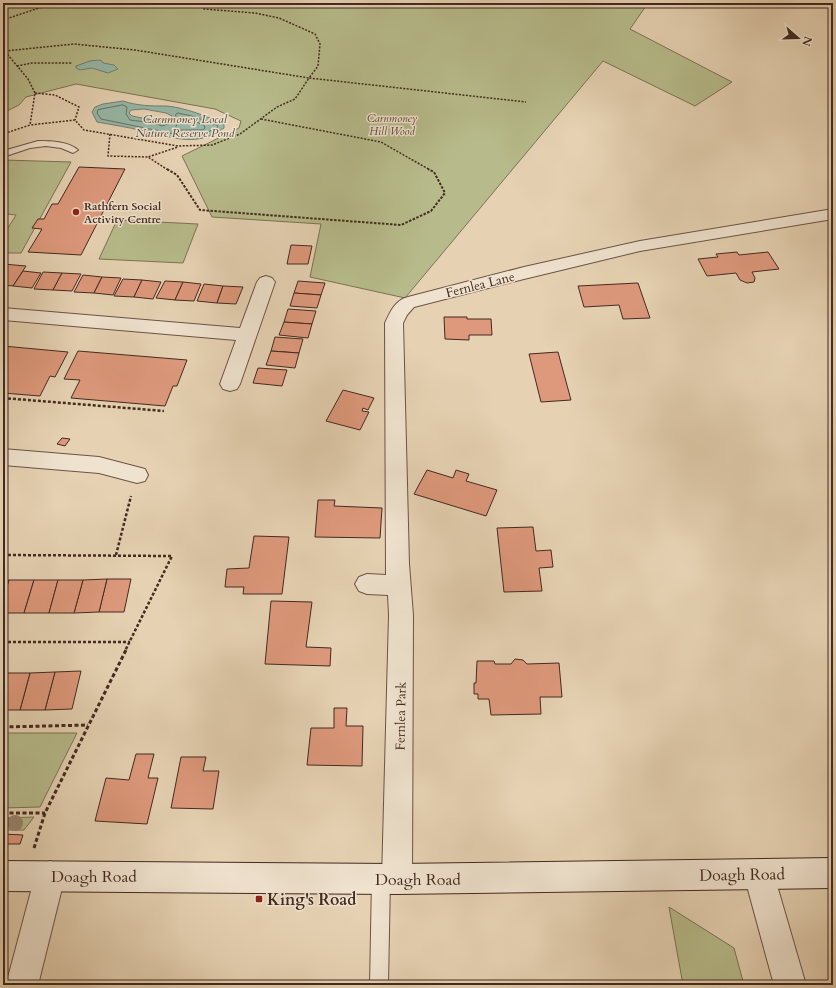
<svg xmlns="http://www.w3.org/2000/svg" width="836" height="988" font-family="Cardo,serif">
	<rect width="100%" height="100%" fill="#e6d2b3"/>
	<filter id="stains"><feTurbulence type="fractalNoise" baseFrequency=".005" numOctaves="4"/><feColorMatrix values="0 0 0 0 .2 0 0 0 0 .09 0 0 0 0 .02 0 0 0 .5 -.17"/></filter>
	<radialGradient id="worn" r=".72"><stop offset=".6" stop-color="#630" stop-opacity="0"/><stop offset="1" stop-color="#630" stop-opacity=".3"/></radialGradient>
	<!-- green -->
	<g fill="#b7bb8b" stroke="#7d7256">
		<path d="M3 3H648L630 29 732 82 695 106 603 61 405 298 310 277 321 224 212 217 182 156 239 128 241 121 215 109 76 84 26 97 19 105 3 113Z"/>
		<path d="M3 160 71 162 21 253H3V236L16 215 7 214 3 198Z"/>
		<path d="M117 220 198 224 183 263 99 259Z"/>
		<path d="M3 733H77L40 807 3 808Z"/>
		<path d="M34 817 24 830H3V818Z"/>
		<path d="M669 907 734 948 744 985H683Z"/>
	</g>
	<!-- water -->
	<g fill="#97b8a8" stroke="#757f72" fill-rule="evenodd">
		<path d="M99 60 102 61 103 63 114 65 118 69 108 73 92 68 80 70 76 68V66L90 61Z"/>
		<path d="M123 101C138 106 151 106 167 106 186 108 206 116 224 124V128C197 148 172 137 143 131 128 127 113 125 97 122L92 112 95 107 103 104ZM144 109 166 113 172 116 171 119C161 123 143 118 132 116L129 113 131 110Z"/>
	</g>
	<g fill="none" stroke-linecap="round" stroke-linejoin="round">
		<!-- shore -->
		<g stroke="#6d7064" stroke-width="1">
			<path d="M123 105 127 107 126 114 130 120 154 123 162 126 174 122 176 114 178 113 192 116 217 125 218 127 204 134 184 136 101 119 97 113 98 110Z"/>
			<path d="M181 119 191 120 204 125 205 128 203 130H177L176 127Z"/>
		</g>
	</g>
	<!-- building -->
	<g fill="#de997c" stroke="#432920">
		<path d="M79 167 125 169 81 255 28 252 42 229 32 228 38 219H44L52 204H58Z"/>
		<path d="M291 245 312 246 308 264H287Z"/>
		<path d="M737 252 739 255 768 252 779 269 752 272 755 278 754 282 747 283 740 280 736 273 707 276 698 259 718 257 716 254Z"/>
		<path d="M3 264 26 266 13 286 3 285Z"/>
		<path d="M23 271 41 273 32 288 13 286Z"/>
		<path d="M43 272 62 273 53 290 34 289Z"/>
		<path d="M62 273 81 274 72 291 53 290Z"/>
		<path d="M83 275 102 277 94 293 74 292Z"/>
		<path d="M102 277 121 278 113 295 94 293Z"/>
		<path d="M123 279 142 280 134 297 114 296Z"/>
		<path d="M142 280 161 282 153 299 134 297Z"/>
		<path d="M165 281 183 282 175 300 156 298Z"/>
		<path d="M298 281 325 283 321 295 294 293Z"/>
		<path d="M183 282 201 284 194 301 175 300Z"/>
		<path d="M638 283 650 318 623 319 619 305 584 307 578 286Z"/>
		<path d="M204 284 223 286 217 303 197 301Z"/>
		<path d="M223 286 243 287 236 304 217 303Z"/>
		<path d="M294 293 321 295 317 308 290 306Z"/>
		<path d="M288 309 316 311 312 324 284 322Z"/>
		<path d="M444 317H467V319H491L492 335H469V340L445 339Z"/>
		<path d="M284 322 312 324 308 338 279 335Z"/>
		<path d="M275 337 303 339 299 353 271 351Z"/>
		<path d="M3 346 68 352 55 377 50 376 40 396 3 393Z"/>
		<path d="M78 351 187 360 177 386H173L165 406 71 398 80 380 64 379Z"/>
		<path d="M271 351 299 353 295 368 266 365Z"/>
		<path d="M558 352 571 400 541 402 529 354Z"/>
		<path d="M258 368 287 370 282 386 253 383Z"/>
		<path d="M343 390 374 398 368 410 363 408 362 411 369 412 360 430 326 421Z"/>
		<path d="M62 438 70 439 65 446 57 444Z"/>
		<path d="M427 470 453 478 456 470 469 474 466 481 497 490 486 516 414 494Z"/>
		<path d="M318 500H335L334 506 382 508 380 538 315 537Z"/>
		<path d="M533 527 536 551 551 550 553 567 539 568 542 591 504 592 497 528Z"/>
		<path d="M254 536 289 537 282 594H243L244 587H225L227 569 249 568Z"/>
		<path d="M107 579H131L124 612H99Z"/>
		<path d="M107 579 99 612 74 613 83 580Z"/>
		<path d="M9 580H34L24 613H3V599Z"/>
		<path d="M9 580 3 599V581Z"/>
		<path d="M34 580H58L49 613H24Z"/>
		<path d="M58 580H83L74 613H49Z"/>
		<path d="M271 601 312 602 306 647 331 648 330 666 265 664Z"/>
		<path d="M515 659 523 660 527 664 559 663 562 697H540L541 714 491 715 489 699H478V694H474V683H476L477 661H494L495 664H511Z"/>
		<path d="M81 671 72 709 45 710 55 672Z"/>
		<path d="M55 672 45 710H20L30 673Z"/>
		<path d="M5 673H30L20 710H3V679Z"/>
		<path d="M334 708H347L346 726H363L362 766 307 765 311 728H334Z"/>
		<path d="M136 754H154L148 778H158L147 824 95 821 106 778 129 780Z"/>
		<path d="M181 757H206L203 771H219L213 809 171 808Z"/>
		<path d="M3 834 23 835 20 844H3Z"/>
	</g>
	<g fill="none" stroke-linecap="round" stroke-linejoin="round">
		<!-- service casing -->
		<g stroke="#6c5345" stroke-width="2">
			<g id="service">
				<path d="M38 141C50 141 68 141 78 150L73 153 61 148 46 146 30 148 3 157V151Z"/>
				<path d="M381 870 387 873 390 879 388 985H370L372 879 375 873Z"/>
			</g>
		</g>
		<!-- minor casing -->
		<g stroke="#6c5345" stroke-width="2">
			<g id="minor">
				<path d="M833 209V219L640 251 524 279 414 307 407 315 403 323 409 564 413 615 412 879 407 889 397 894 387 889 382 879 389 615 388 595 367 594 359 591 355 584 359 577 367 574 386 575 385 323C390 312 395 300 408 297L524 267 640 241Z"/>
				<path d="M266 276 272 278 275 282 240 384 237 389 230 391 223 389 220 384 236 340 3 320V308L240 328 257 282 260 278Z"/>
				<path d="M3 449 99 457 145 469 148 475 145 481 137 483 99 473 3 465Z"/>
				<path d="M50 861 60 866 65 876 38 985H6L35 876 40 866Z"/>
			</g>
		</g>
		<!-- tertiary casing -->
		<g stroke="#6c5345" stroke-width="2">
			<path id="tertiary" d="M759 860 769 865 774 875 806 985H774L744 875 749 865Z"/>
		</g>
		<!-- secondary casing -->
		<g stroke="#432920" stroke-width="2">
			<path id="secondary" d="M833 858V888L397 894 3 891V861L397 864Z"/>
		</g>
		<!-- path-far3 -->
		<g stroke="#432920" stroke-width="1.5" stroke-dasharray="2 1.5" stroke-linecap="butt">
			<path d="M199 3 204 9 255 13 279 18 315 34 320 44 318 66 309 78 526 102"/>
			<path d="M3 20 54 3"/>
			<path d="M3 49 28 79 35 93 30 125 3 134"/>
			<path d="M5 51 74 44 135 50 309 78 295 99 277 107 240 134 212 145 178 146 84 130 75 120 30 125"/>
			<path d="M17 66 32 63H72"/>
			<path d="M35 93 55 95 79 107 75 120"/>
			<path d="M261 119 381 142 430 170"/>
			<path d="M110 134 108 156 148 157"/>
			<path d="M168 170 148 157 178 147"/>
		</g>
		<!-- path-far2 -->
		<path stroke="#432920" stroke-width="2" stroke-dasharray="2.5 1.5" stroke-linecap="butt" d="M167 169 177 175 200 210 401 225 431 211 445 193 434 172 428 169"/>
		<!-- path-far1 -->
		<g stroke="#432920" stroke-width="2.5" stroke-dasharray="3 2" stroke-linecap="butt">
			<path d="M3 398 164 411"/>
			<path d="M3 555 172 556 125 651"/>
			<path d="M116 555 131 496"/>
			<path d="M3 642H130"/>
		</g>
		<!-- path -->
		<g stroke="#432920" stroke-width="3" stroke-dasharray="4 2.5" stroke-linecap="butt">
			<path d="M3 727 88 725"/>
			<path d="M3 813H45"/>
			<path d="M34 848 45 813 126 650"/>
		</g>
		<!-- service -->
		<use href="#service" fill="#efe2ce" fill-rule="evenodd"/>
		<!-- minor -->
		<use href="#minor" fill="#efe2ce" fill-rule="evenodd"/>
		<!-- tertiary -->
		<use href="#tertiary" fill="#efe2ce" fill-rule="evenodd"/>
		<!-- secondary -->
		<use href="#secondary" fill="#efe2ce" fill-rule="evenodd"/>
	</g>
	<!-- trees -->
	<circle fill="#99856e" cx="15" cy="823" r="8"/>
	<!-- markers -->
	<g fill="#8f2418" stroke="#efe2ce" stroke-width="1.5">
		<circle cx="76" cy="212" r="4"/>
		<rect x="255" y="895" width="8" height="8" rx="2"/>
	</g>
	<g text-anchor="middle" stroke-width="3" stroke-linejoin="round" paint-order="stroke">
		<!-- far-park labels -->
		<g font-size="11" font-style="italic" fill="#5a4635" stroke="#efe2ce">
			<text x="392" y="122">Carnmoney<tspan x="392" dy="13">Hill Wood</tspan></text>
		</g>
		<!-- far-poi labels -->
		<g font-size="11" font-weight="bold" fill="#432920" stroke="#efe2ce" text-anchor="start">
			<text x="84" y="210">Rathfern Social<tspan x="84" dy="13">Activity Centre</tspan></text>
		</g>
		<!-- far-water labels -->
		<g font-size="12" font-style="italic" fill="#54463b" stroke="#efe2ce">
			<text x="185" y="123">Carnmoney Local<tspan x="185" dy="14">Nature Reserve Pond</tspan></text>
		</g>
		<!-- street labels -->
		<g font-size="13" fill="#432920" stroke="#efe2ce">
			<text transform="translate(480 284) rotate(-14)" y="5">Fernlea Lane</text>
			<text transform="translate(400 716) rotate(-89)" y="5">Fernlea Park</text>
		</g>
		<!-- near-street labels -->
		<g font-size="16" fill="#432920" stroke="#efe2ce">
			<text transform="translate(742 874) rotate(-1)" y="6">Doagh Road</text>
			<text x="94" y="882">Doagh Road</text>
			<text x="418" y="885">Doagh Road</text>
		</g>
		<!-- near-poi labels -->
		<g font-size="16" font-weight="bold" fill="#432920" stroke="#efe2ce" text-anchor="start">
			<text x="267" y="905">King's Road</text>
		</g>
	</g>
	<!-- margin -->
	<rect width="836" height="988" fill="none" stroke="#e6d2b3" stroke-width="16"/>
	<rect x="4" y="4" width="828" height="980" fill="none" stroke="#432920" stroke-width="2"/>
	<rect x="8" y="8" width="820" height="972" fill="none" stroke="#432920"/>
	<!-- north arrow -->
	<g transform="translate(798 38) rotate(110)" stroke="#efe2ce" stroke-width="3" paint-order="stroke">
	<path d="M0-3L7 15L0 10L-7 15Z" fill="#432920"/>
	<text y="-6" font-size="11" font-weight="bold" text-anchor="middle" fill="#432920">N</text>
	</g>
	<rect width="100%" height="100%" filter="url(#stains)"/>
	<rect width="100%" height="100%" fill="url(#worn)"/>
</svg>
